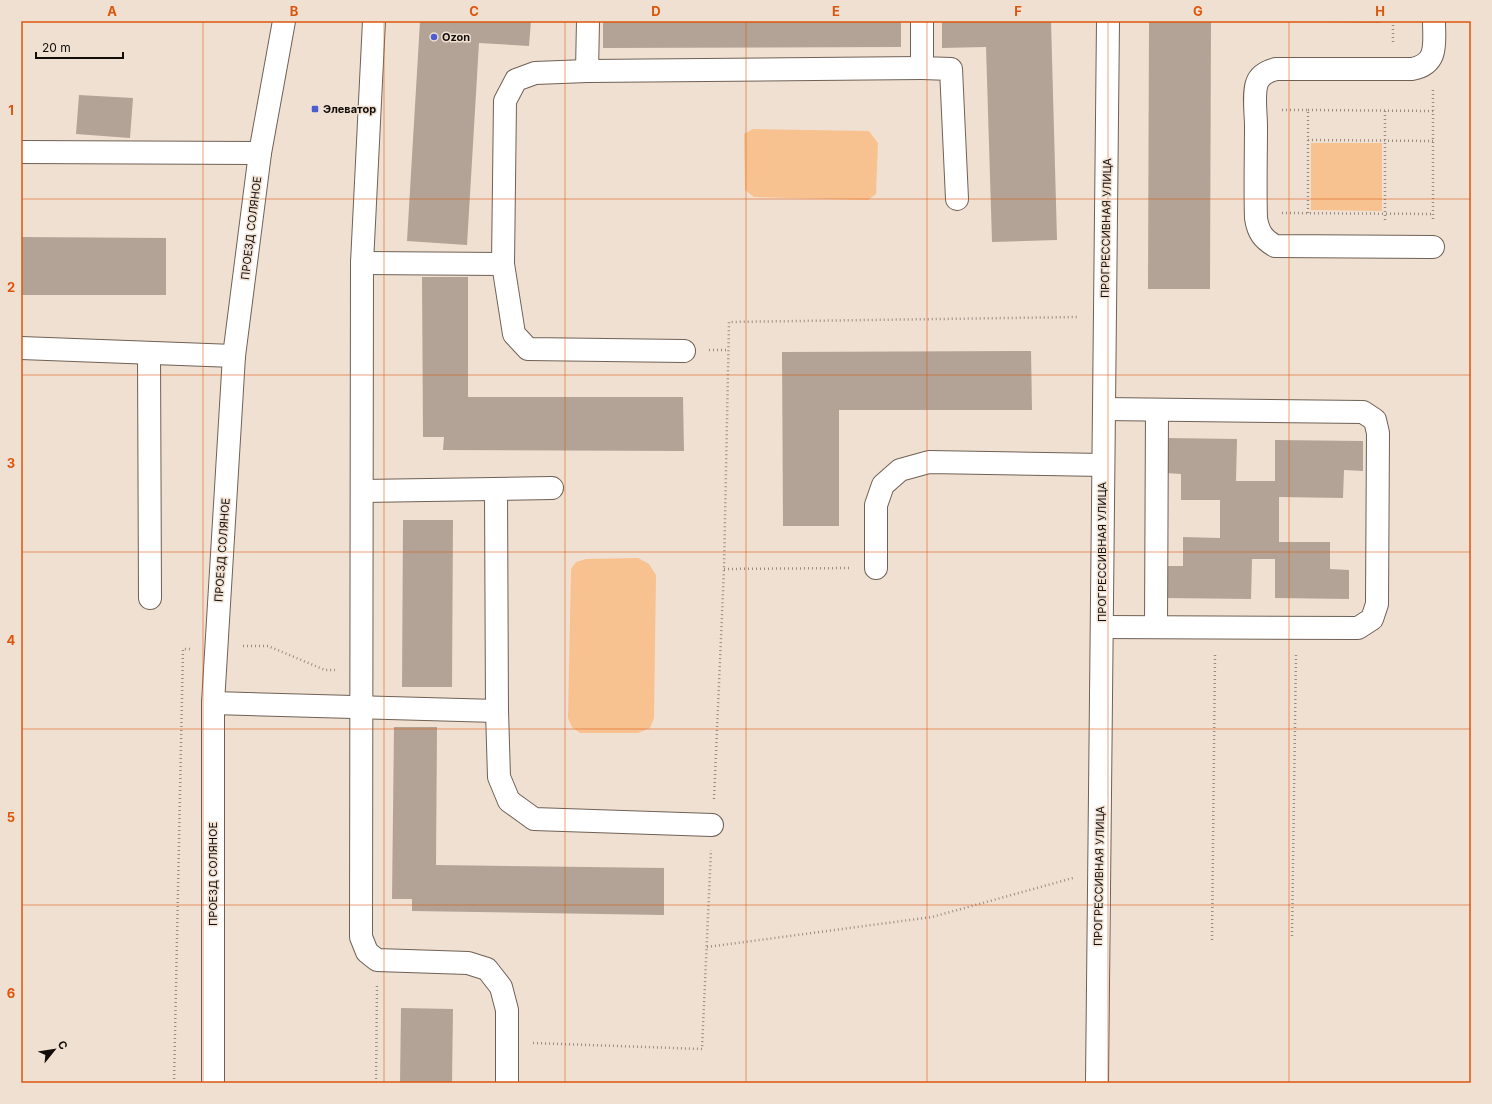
<svg xmlns="http://www.w3.org/2000/svg" width="1492" height="1104" font-family="Inter,sans-serif">
	<rect width="100%" height="100%" fill="#f0e0d2"/>
	<!-- green -->
	<g fill="#f8c190">
		<path d="M753 129 869 131 878 143 876 194 868 200 754 197 745 190 744 134Z"/>
		<path d="M1311 143H1382V211L1311 210Z"/>
		<path d="M638 558 649 564 656 575 654 718 650 728 638 733H580L572 727 568 718 571 569 576 562 586 559Z"/>
	</g>
	<!-- building -->
	<g fill="#b2a396">
		<path d="M420 21H531L529 46 479 43 467 245 407 241Z"/>
		<path d="M603 21H901V47L603 48Z"/>
		<path d="M942 21H1051L1057 240 992 242 986 47 942 48Z"/>
		<path d="M1149 21H1211L1210 289H1148Z"/>
		<path d="M1328 21H1380V23L1328 22Z"/>
		<path d="M79 95 133 98 130 138 76 134Z"/>
		<path d="M21 237 166 238V295H21Z"/>
		<path d="M422 277H468V397H683L684 451 443 450 444 437H423Z"/>
		<path d="M1031 351 1032 410H839V526H783L782 352Z"/>
		<path d="M1167 438 1237 439 1236 481H1275V440L1363 441V471L1344 470 1343 498 1279 497V542H1330V569L1349 570V599L1275 598V559H1252L1251 599 1166 598 1167 566H1183V537L1220 538V500H1181V474L1166 473Z"/>
		<path d="M403 520H453L452 687H402Z"/>
		<path d="M394 727H437L436 865 664 868V915L412 911V899H392Z"/>
		<path d="M401 1008 453 1009 452 1083H400Z"/>
	</g>
	<g fill="none" stroke-linecap="round" stroke-linejoin="round">
		<!-- minor casing -->
		<g stroke="#6f6155" stroke-width="24">
			<g id="minor">
				<path d="M374 21 362 263 361 937 367 952 377 960 468 963 487 969 501 987 507 1010V1083"/>
				<path d="M588 21 587 71 922 68"/>
				<path d="M922 21V68L951 69 957 199"/>
				<path d="M587 71 535 73 516 80 505 101 503 264 514 334 528 349 684 351"/>
				<path d="M21 152 260 153"/>
				<path d="M1433 247 1275 246C1263 239 1258 232 1256 218 1255 187 1256 156 1256 126 1256 114 1253 94 1257 83 1260 74 1268 71 1276 69H1412C1439 64 1434 43 1434 21"/>
				<path d="M362 263 503 264"/>
				<path d="M21 348 234 356"/>
				<path d="M149 353 150 598"/>
				<path d="M496 490 497 711 499 777 509 801 534 819 712 825"/>
				<path d="M362 491 552 488"/>
				<path d="M876 568V505L883 485 900 470 929 462 1103 465"/>
				<path d="M1102 627 1358 628 1372 619 1377 604 1378 433 1375 420 1363 412 1104 409"/>
				<path d="M1156 627 1157 411"/>
				<path d="M213 703 497 711"/>
				<path d="M213 1083V703L234 356 260 153 284 21"/>
				<path d="M1097 1083 1108 21"/>
			</g>
		</g>
		<!-- path -->
		<g stroke="#998d83" stroke-width="2.5" stroke-dasharray="1 3" stroke-linecap="butt">
			<path d="M1393 42V21"/>
			<path d="M1433 90V221"/>
			<path d="M1282 110H1308V213"/>
			<path d="M1308 110 1433 111"/>
			<path d="M1308 140 1433 141"/>
			<path d="M1282 213 1433 214"/>
			<path d="M1385 220V111"/>
			<path d="M709 350H728"/>
			<path d="M724 569 850 568"/>
			<path d="M243 646H268L325 670H335"/>
			<path d="M714 799 724 569 729 322 1079 317"/>
			<path d="M1292 936 1296 654"/>
			<path d="M1212 940 1215 654"/>
			<path d="M707 947 932 917 1073 878"/>
			<path d="M533 1043 702 1049 711 850"/>
			<path d="M174 1083 183 649H190"/>
			<path d="M376 1083 377 986"/>
		</g>
		<!-- minor -->
		<use href="#minor" stroke="#fff" stroke-width="22"/>
	</g>
	<!-- grid -->
	<path fill="none" stroke="#dd550c" stroke-width="1" stroke-opacity="0.55" d="M203 21V1083M384 21V1083M565 21V1083M746 21V1083M927 21V1083M1108 21V1083M1289 21V1083M21 199H1471M21 375H1471M21 552H1471M21 729H1471M21 905H1471"/>
	<!-- markers -->
	<g fill="#4e5dd2" stroke="#f0e0d2" stroke-width="1.5">
		<circle cx="434" cy="37" r="4"/>
		<rect x="311" y="105" width="8" height="8" rx="2"/>
	</g>
	<g text-anchor="middle" stroke-width="3" stroke-linejoin="round" paint-order="stroke">
		<!-- poi labels -->
		<g font-size="11" font-weight="bold" fill="#120d09" stroke="#f0e0d2" text-anchor="start">
			<text x="442" y="41">Ozon</text>
			<text x="323" y="113">Элеватор</text>
		</g>
		<!-- street labels -->
		<g font-size="11" fill="#120d09" stroke="#f0e0d2">
			<text transform="translate(251 228) rotate(-83)" y="4">ПРОЕЗД СОЛЯНОЕ</text>
			<text transform="translate(1106 228) rotate(-89)" y="4">ПРОГРЕССИВНАЯ УЛИЦА</text>
			<text transform="translate(222 550) rotate(-86)" y="4">ПРОЕЗД СОЛЯНОЕ</text>
			<text transform="translate(1102 552) rotate(-90)" y="4">ПРОГРЕССИВНАЯ УЛИЦА</text>
			<text transform="translate(213 874) rotate(-90)" y="4">ПРОЕЗД СОЛЯНОЕ</text>
			<text transform="translate(1099 876) rotate(-89)" y="4">ПРОГРЕССИВНАЯ УЛИЦА</text>
		</g>
	</g>
	<!-- border -->
	<rect width="1492" height="1104" fill="none" stroke="#f0e0d2" stroke-width="44"/>
	<!-- north arrow -->
	<g transform="translate(54 1050) rotate(60)" stroke="#f0e0d2" stroke-width="3" paint-order="stroke">
	<path d="M0-3L7 15L0 10L-7 15Z" fill="#120d09"/>
	<text y="-6" font-size="11" font-weight="bold" text-anchor="middle" fill="#120d09">С</text>
	</g>
	<!-- scale -->
	<path d="M36 52v6h87v-6" fill="none" stroke="#120d09" stroke-width="2"/>
	<text x="42" y="52" font-size="12" fill="#120d09" stroke="#f0e0d2" stroke-width="3" paint-order="stroke">20 m</text>
	<rect x="22" y="22" width="1448" height="1060" fill="none" stroke="#dd550c" stroke-width="1.5"/>
	<g font-size="13" text-anchor="middle" font-weight="bold" fill="#dd550c">
		<text x="112" y="16">A</text>
		<text x="294" y="16">B</text>
		<text x="474" y="16">C</text>
		<text x="656" y="16">D</text>
		<text x="836" y="16">E</text>
		<text x="1018" y="16">F</text>
		<text x="1198" y="16">G</text>
		<text x="1380" y="16">H</text>
		<text x="11" y="115">1</text>
		<text x="11" y="292">2</text>
		<text x="11" y="468">3</text>
		<text x="11" y="645">4</text>
		<text x="11" y="822">5</text>
		<text x="11" y="998">6</text>
	</g>
</svg>
